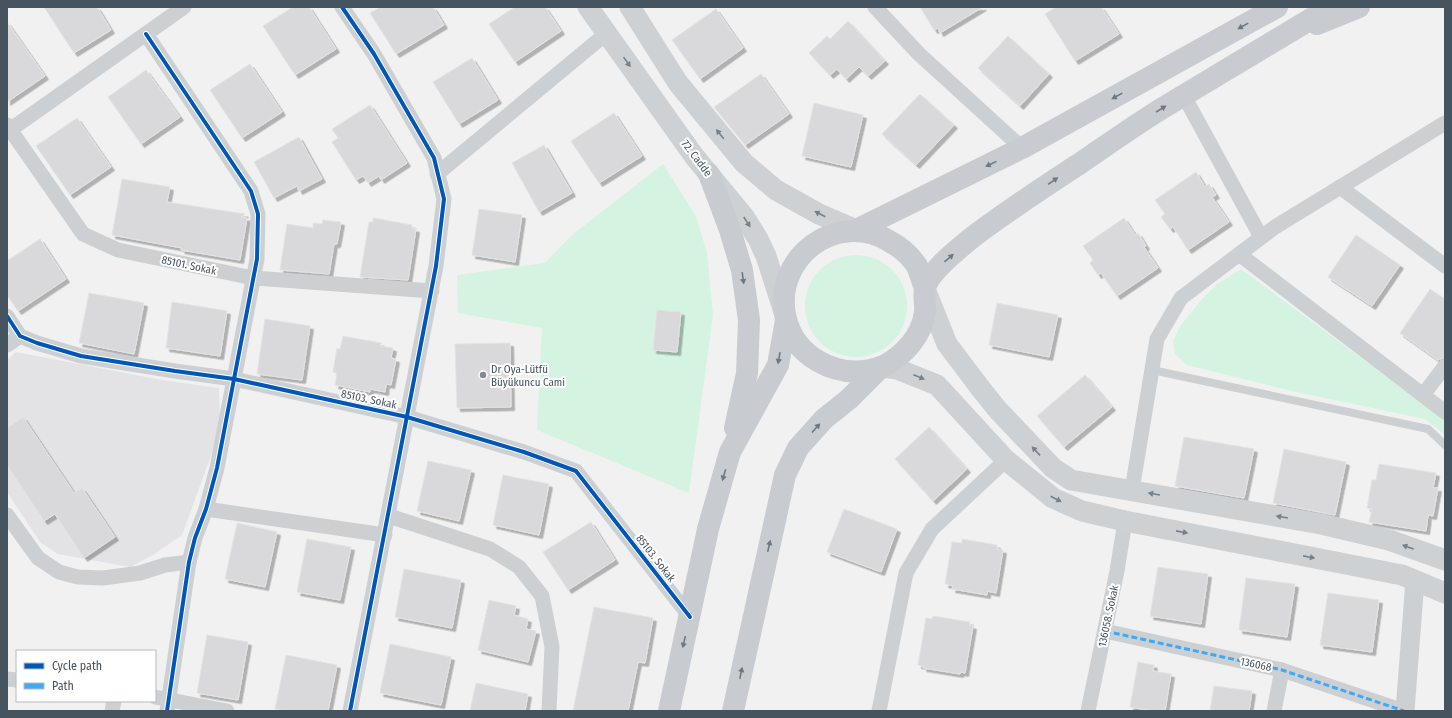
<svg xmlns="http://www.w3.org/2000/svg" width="1452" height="718" font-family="'Fira Sans Condensed',sans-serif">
	<defs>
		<filter id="shadow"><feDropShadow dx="3.5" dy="3.5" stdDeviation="0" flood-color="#0004"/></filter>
	</defs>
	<rect width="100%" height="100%" fill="#f2f1f1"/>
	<!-- education -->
	<path fill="#e3e2e4" d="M16 352 162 380 219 388 220 431 182 535 153 555 130 567 58 554 40 542 7 492V360Z"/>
	<!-- green -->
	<g fill="#d4f3e0">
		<path d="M663 164 696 216 707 253 713 315 689 493 537 430 542 328 458 313 457 275 545 263 572 235Z"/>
		<circle cx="856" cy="306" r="51"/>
		<path d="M1241 269 1445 420V435L1425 419 1292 391 1187 365 1175 354 1173 341 1181 325 1203 298 1216 285Z"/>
	</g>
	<!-- building -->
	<g fill="#d9d9db" stroke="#e3e3e4" filter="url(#shadow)">
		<path d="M44 7H97L111 30 74 53Z"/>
		<path d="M293 7H309L336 49 295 75 263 26Z"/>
		<path d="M381 7H433L444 25 396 54 370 13Z"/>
		<path d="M515 7H545L561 31 515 62 489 24Z"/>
		<path d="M920 7H983L940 33 938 28 934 30Z"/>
		<path d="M1056 7H1101L1119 34 1075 61 1045 14Z"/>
		<path d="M716 9 743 48 700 79 672 40Z"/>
		<path d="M848 21 885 61 868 76 859 67 846 79 837 69 830 75 809 53 827 36 830 39Z"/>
		<path d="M7 22 45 76 7 102Z"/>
		<path d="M1008 36 1049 74 1020 106 978 68Z"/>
		<path d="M472 58 498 100 459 124 433 82Z"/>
		<path d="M250 64 282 112 242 138 210 90Z"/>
		<path d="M146 70 180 117 141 144 108 97Z"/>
		<path d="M761 74 789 114 745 145 714 107Z"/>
		<path d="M920 94 954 125 916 165 882 134Z"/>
		<path d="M814 103 863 115 851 167 802 156Z"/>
		<path d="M370 105 407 163 381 180 379 176 368 183 363 176 356 180 332 142 338 138 332 129Z"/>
		<path d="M614 113 642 156 599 183 571 141Z"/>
		<path d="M77 118 111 167 70 195 36 146Z"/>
		<path d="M299 137 322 179 299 191 297 186 274 198 254 162Z"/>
		<path d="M544 145 572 193 539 212 512 163Z"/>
		<path d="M1196 172 1205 187 1209 184 1216 195 1212 197 1229 222 1188 250 1173 227 1170 229 1161 217 1165 214 1155 200Z"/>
		<path d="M122 179 170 187 167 202 245 214 241 217 247 218 240 260 181 250 182 248 112 235Z"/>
		<path d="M479 209 522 215 515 262 472 255Z"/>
		<path d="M373 218 412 225V228L416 229 408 280 360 277 369 222H373Z"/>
		<path d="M1124 218 1135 235 1138 233 1146 246 1144 247 1158 268 1117 296 1101 273 1098 275 1090 263 1093 260 1083 246Z"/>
		<path d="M323 220 341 222 337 244H334L329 274 280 270 287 224 313 228V223L322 224Z"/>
		<path d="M1356 235 1400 265 1372 306 1328 277Z"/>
		<path d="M40 239 66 279 18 311 7 295V261Z"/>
		<path d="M1430 289 1445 299V357L1438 360 1400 333Z"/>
		<path d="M89 293 144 303 134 354 79 343Z"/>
		<path d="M172 302 227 311 220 356 166 348Z"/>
		<path d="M997 303 1058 315 1049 357 989 345Z"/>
		<path d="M657 310 681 312 677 352 653 350Z"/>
		<path d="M265 319 310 326 302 380 257 374Z"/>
		<path d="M343 336 381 343 380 346 393 348 391 358 396 359 391 385 386 384 385 392 370 389V392L335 385 337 373 333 372 337 348 340 349Z"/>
		<path d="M510 343 511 407 457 408 455 344Z"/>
		<path d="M1085 375 1112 407 1064 447 1037 416Z"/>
		<path d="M23 417 74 493 82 488 115 537 84 558 55 514 44 521 7 465V428Z"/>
		<path d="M929 427 967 469 933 501 895 459Z"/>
		<path d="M1184 437 1254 449 1244 498 1175 486Z"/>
		<path d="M1284 449 1346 462 1335 515 1273 503Z"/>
		<path d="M428 461 471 470 459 521 417 511Z"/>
		<path d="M1379 464 1436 473 1433 488H1438L1433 516 1428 515 1426 531 1369 522 1372 509 1367 508 1372 480H1376Z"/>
		<path d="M503 475 549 484 539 535 493 525Z"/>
		<path d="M844 509 897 529 881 572 827 552Z"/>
		<path d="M591 522 615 560 568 590 543 552Z"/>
		<path d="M237 523 277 532 265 587 225 579Z"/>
		<path d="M307 539 351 547 340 600 297 592Z"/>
		<path d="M962 539 997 545V549L1003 550 996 593 987 591V595L952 589 953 586 945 584 952 542 962 543Z"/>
		<path d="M1158 567 1208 574 1201 624 1150 616Z"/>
		<path d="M404 569 461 580 452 628 395 617Z"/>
		<path d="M1246 578 1295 584 1287 637 1239 630Z"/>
		<path d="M1328 593 1379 600 1372 652 1320 645Z"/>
		<path d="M489 600 516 606 514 615 528 619 526 629 536 631 528 662 478 650Z"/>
		<path d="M594 607 653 618 645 663 638 662 628 711H573Z"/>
		<path d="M933 616 970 622 969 625 973 626 965 673 961 672 960 674 923 668 924 666 918 665 926 618 932 619Z"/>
		<path d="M207 635 248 642 238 700 197 693Z"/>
		<path d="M390 644 451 657 441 705 380 693Z"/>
		<path d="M286 655 337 665 328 711H286L275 709Z"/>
		<path d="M1138 662 1154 665 1153 671 1171 674 1165 711H1153L1130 707Z"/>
		<path d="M476 683 528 694 525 711H470Z"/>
		<path d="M1214 686 1252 691 1249 711H1210Z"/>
	</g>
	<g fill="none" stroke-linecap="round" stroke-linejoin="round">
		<!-- service -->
		<path stroke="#cdd0d2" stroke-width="8" d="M1152 370 1428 429 1445 445"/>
		<!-- minor -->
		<g stroke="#cdd0d2" stroke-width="15">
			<path d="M342 7 374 54 434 158 444 199 436 266 350 711"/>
			<path d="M875 7 919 54 1022 148"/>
			<path d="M146 34 251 191 258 214 257 259 217 468 206 509 195 538 189 562 167 711"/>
			<path d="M1184 96 1261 237"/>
			<path d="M7 125 83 234 118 250 253 278 432 291"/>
			<path d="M7 132 184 7"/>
			<path d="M437 174 607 33"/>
			<path d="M1340 187 1445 266"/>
			<path d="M1239 254 1445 412"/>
			<path d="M7 316 20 336 37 343 81 356 175 371 234 379 407 417 524 452 576 471 690 617"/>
			<path d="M7 345 20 336"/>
			<path d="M1423 395 1445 366"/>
			<path d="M1132 490 1157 339 1181 298 1275 227 1445 123"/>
			<path d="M206 509 385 535"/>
			<path d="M7 515 38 558 59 572 78 577 103 578 140 573 165 565 189 562"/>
			<path d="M389 516 490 549 519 567 542 596 552 647 549 711"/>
			<path d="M1105 631 1282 670 1404 711"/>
			<path d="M7 679 17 680"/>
			<path d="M155 697 227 711"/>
			<path d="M112 711 114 701"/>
			<path d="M879 711 906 573 932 529 1006 460"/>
			<path d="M1088 711 1117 571 1125 521"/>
			<path d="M1274 711 1282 670"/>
		</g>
		<!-- tertiary -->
		<path stroke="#cdd0d2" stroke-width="19" d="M1405 711 1415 580"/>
		<!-- secondary -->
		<g stroke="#cdd1d4" stroke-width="21">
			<path d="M588 7 694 156 745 218 758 239 766 256 784 312"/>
			<path d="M630 7 678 83 744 163 776 190 819 214 856 230"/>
			<path d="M925 289 947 344 981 389 997 409 1053 468 1071 480 1321 524 1389 540 1445 560"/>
			<path d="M881 367 897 369 937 385 1006 460 1053 498 1082 511 1125 521 1402 575 1445 593"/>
		</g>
		<!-- primary -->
		<g stroke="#c8ccd1" stroke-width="22">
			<path d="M1317 24 1359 7"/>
			<path d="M709 174 730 230 742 270 749 320 747 373 735 428"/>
			<path d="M856 230 1022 148 1277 7"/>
			<path d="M925 288C922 281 920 273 917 266 910 255 900 247 889 241 836 209 771 259 786 319 795 356 834 377 870 370 875 369 879 368 884 366 904 355 922 336 925 312 926 305 923 296 925 288 929 272 956 251 969 240 1005 212 1044 187 1082 162 1108 144 1134 126 1161 109 1217 75 1274 41 1331 7"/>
			<path d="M669 711 708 529 730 452 778 365 786 320"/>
			<path d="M733 711 785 475 798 448 824 419 849 399 881 367"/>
		</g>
		<!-- quiet -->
		<path stroke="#3fa9f5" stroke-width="3" stroke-dasharray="6 3" stroke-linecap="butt" d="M1105 631 1282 670 1404 711"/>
		<!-- cycleway casing -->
		<g stroke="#fff" stroke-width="6">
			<g id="cycleway">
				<path d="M342 7 374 54 434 158 444 199 436 266 350 711"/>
				<path d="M146 34 251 191 258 214 257 259 217 468 206 509 195 538 189 562 167 711"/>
				<path d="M7 316 20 336 37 343 81 356 175 371 234 379 407 417 524 452 576 471 690 617"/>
			</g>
		</g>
		<!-- cycleway -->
		<use href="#cycleway" stroke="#0057b8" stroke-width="4"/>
	</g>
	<!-- one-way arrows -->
	<defs><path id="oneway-solid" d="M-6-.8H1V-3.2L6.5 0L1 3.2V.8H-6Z"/></defs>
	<g fill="#6d7882">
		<use href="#oneway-solid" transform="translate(1243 26) rotate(151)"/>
		<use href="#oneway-solid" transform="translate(1117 96) rotate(151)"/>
		<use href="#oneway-solid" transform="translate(1161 109) rotate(-32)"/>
		<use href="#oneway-solid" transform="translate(991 164) rotate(154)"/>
		<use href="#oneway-solid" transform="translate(1053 181) rotate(-34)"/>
		<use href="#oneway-solid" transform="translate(949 258) rotate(-41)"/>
		<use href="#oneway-solid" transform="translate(743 278) rotate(82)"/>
		<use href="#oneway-solid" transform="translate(779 358) rotate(100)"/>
		<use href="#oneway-solid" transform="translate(816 428) rotate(-48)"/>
		<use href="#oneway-solid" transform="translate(724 475) rotate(106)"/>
		<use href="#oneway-solid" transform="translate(769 546) rotate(-77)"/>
		<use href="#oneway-solid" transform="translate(684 642) rotate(103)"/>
		<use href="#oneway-solid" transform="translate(741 673) rotate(-78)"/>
	</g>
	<g fill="#758089">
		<use href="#oneway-solid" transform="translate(627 62) rotate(55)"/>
		<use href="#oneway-solid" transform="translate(720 134) rotate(-129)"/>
		<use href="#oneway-solid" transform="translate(820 214) rotate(-153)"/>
		<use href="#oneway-solid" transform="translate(747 222) rotate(57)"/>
		<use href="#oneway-solid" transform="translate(919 377) rotate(22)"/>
		<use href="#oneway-solid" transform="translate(1036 451) rotate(-133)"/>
		<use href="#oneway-solid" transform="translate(1154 494) rotate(-170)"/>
		<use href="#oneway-solid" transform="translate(1056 499) rotate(27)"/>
		<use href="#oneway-solid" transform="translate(1282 517) rotate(-170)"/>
		<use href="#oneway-solid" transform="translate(1182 532) rotate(11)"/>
		<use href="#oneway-solid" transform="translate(1408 547) rotate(-160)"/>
		<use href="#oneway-solid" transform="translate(1309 557) rotate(11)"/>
	</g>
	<!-- markers -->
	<circle fill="#828b93" stroke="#fff" stroke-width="1.5" cx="483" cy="375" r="4"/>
	<g text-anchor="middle" stroke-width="4" stroke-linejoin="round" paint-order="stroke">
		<!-- street labels -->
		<g font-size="11" fill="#465460" stroke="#fff">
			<text transform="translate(697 158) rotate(53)" y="4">72. Cadde</text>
			<text transform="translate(189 265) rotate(12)" y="4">85101. Sokak</text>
			<text transform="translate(369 399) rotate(12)" y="4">85103. Sokak</text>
			<text transform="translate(656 558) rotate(52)" y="4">85103. Sokak</text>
			<text transform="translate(1108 616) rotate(-78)" y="4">136058. Sokak</text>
			<text transform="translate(1256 664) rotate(12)" y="4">136068</text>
		</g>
		<!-- poi labels -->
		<g font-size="11" fill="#465460" stroke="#fff" text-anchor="start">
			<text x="491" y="373">Dr Oya-Lütfü<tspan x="491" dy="13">Büyükuncu Cami</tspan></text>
		</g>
	</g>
	<!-- border -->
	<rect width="1452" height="718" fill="none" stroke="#465460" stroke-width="16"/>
	<!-- legend -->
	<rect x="16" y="650" width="140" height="52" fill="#ffffff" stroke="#b5bbbf"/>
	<rect x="24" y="663" width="20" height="6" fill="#0057b8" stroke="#b5bbbf"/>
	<text x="52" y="670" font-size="12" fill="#465460">Cycle path</text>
	<rect x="24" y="683" width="20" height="6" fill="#3fa9f5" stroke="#b5bbbf"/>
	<text x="52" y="690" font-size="12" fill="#465460">Path</text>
</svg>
